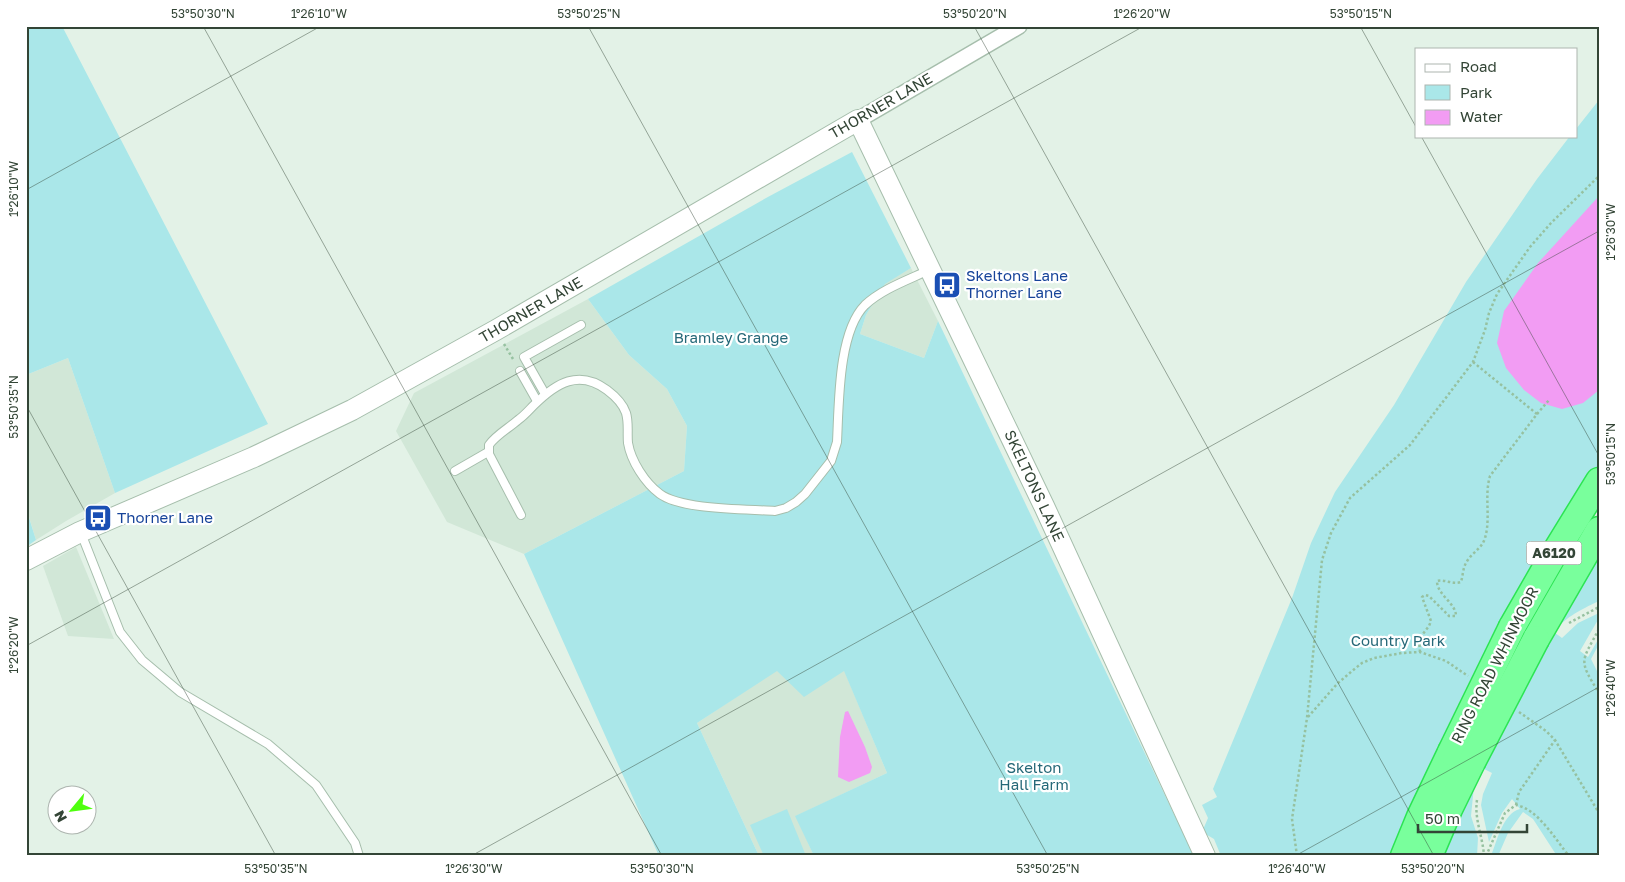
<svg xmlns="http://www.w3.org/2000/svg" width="1625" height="882" font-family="'Golos Text',sans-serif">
	<rect width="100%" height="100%" fill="#e3f2e7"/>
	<!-- residential -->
	<g fill="#d1e7d7">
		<path d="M911 268 938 321 924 358 860 334 866 315 885 283Z"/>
		<path d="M588 299 629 355 667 389 687 426 684 471 524 554 447 522 396 431 414 393Z"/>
		<path d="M68 358 115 493 66 521 36 540 26 507V375Z"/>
		<path d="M76 547 114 639 68 636 43 566Z"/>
		<path d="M777 670H844L887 773 796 816 814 856H759L697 723Z"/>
	</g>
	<!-- green -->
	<g fill="#aae7e9">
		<path d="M26 26H62L268 424 115 493 68 358 26 375Z"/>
		<path d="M1599 100V465L1551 540 1516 604 1562 638 1578 623 1599 613V618L1580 651 1588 657 1599 638V644L1591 659 1599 675V856H1557L1533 819 1523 812 1508 833 1498 856H1491C1497 841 1503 813 1520 809L1512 799 1502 813 1489 842 1481 805 1483 794 1492 773 1441 747 1391 856H1221L1214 839 1202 832 1208 818 1202 805 1217 797 1213 789 1292 598 1311 543 1335 492 1394 405 1466 282 1537 179 1570 136H1576V129Z"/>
		<path d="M852 152 911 268 885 284 866 315 860 334 924 358 938 321 1194 856H814L795 816 887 773 844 671 804 697 777 671 697 723 759 856H659L524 554 684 471 687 426 667 389 629 355 588 299 766 198Z"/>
		<path d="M26 508 36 540 26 547Z"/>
		<path d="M1599 545V601C1578 611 1570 615 1553 631Z"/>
		<path d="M1474 786 1471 816 1478 838 1477 856H1440Z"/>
		<path d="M787 809 806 856H764L750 825Z"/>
	</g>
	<!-- water -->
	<g fill="#f29cf3">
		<path d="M1599 196V390L1583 403 1562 409 1541 403 1524 390 1506 368 1497 343 1504 311 1538 263Z"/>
		<path d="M848 711 865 747 872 767 870 773 849 782 838 777 840 737 845 712Z"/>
	</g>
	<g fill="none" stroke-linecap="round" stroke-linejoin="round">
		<!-- service casing -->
		<g stroke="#a6beac" stroke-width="10">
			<g id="service">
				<path d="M520 371 537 401"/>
				<path d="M545 394 524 357 581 325"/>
				<path d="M455 471 488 452"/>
				<path d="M521 515 489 454V445C496 435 509 428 518 420 524 416 529 410 534 405 556 383 579 369 607 390 615 396 623 404 626 413 629 423 627 433 628 443 631 461 645 483 660 494 682 510 746 509 775 511L786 508 796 502 805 494 831 461 837 442C839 404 838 332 865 305 882 289 908 280 929 270"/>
				<path d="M81 533 120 632 142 660 180 692 268 744 316 785 355 843 359 856"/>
			</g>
		</g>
		<!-- minor casing -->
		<g stroke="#a6beac" stroke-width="18">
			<path id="minor" d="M858 120 1019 26"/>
		</g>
		<!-- tertiary casing -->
		<g stroke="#a6beac" stroke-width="22">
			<path id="tertiary" d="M26 560 80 532 254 457 352 410 496 330 858 120 1044 506 1205 856"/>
		</g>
		<!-- trunk casing -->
		<g stroke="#2ce453" stroke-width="29">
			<g id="trunk">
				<path d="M1512 627 1551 559 1599 481"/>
				<path d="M1536 639 1599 530"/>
				<path d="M1404 856 1420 817 1451 752"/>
				<path d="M1429 856 1449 809 1472 762"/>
			</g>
		</g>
		<!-- path -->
		<g stroke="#96c1a0" stroke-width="2.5" stroke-dasharray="2.5 2.5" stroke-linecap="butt">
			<path d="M504 344 513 359"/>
			<path d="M1537 414 1549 400"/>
			<path d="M1569 623 1599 607"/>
			<path d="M1599 629C1581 663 1578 659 1599 693"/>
			<path d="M1420 652 1419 639 1429 626 1431 621 1422 597 1425 595 1429 596 1449 616H1456C1456 603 1437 595 1437 581 1445 579 1453 585 1461 582 1463 575 1463 568 1466 563 1471 553 1482 549 1485 538 1491 518 1484 496 1490 476L1537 414 1473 362"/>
			<path d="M1519 712 1546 731 1555 740 1599 813"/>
			<path d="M1308 717 1337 684 1352 671 1362 663 1374 658 1402 653 1420 652 1446 661 1468 676"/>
			<path d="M1477 800C1474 819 1483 837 1484 856"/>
			<path d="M1516 805 1519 792 1555 740"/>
			<path d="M1297 856 1292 819 1307 718 1322 560 1331 533 1350 498 1410 445 1473 362 1485 330 1489 313 1497 294 1530 247 1551 223 1599 176"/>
			<path d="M1486 856 1505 813 1516 805C1538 809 1555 839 1569 856"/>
		</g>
		<!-- service -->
		<use href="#service" stroke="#fff" stroke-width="8"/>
		<!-- minor -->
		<use href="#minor" stroke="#fff" stroke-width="15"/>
		<!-- tertiary -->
		<use href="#tertiary" stroke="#fff" stroke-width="20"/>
		<!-- trunk -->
		<use href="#trunk" stroke="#79ff9c" stroke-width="26"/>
		<!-- trunk-bridge casing -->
		<g stroke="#2ce453" stroke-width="29" stroke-linecap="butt">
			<g id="trunk-bridge">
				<path d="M1451 752 1512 627"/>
				<path d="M1472 762 1536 639"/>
			</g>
		</g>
		<!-- trunk-bridge -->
		<use href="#trunk-bridge" stroke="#79ff9c" stroke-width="26"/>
	</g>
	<!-- ticks -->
	<path fill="none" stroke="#334536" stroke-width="1" stroke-opacity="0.45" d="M203 26 662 856M588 26 1048 856M974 26 1434 856M1360 26 1416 127M1421 136 1599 456M26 190 321 26M26 405 276 856M26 646 1144 26M471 856 1599 231M1295 856 1599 687"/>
	<!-- icons -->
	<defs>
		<g id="bus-square" transform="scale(1.4375)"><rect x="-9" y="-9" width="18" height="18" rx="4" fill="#1a4fb4" stroke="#fff"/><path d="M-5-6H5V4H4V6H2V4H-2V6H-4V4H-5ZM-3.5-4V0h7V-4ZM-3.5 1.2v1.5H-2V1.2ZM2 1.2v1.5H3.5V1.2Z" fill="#fff"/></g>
	</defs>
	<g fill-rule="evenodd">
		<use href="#bus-square" x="947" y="285"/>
		<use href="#bus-square" x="98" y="518"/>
	</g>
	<g text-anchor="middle" stroke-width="4.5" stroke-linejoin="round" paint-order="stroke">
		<!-- shield labels -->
		<rect fill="#fff" stroke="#707d72" stroke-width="1" x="1526.5" y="541.5" width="55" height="23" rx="4"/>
		<g font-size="14" font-weight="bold" fill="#334536">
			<text x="1554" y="558">A6120</text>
		</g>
		<!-- street labels -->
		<g font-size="15" fill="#334536" stroke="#fff">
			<text transform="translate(881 106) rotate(-30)" y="5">THORNER LANE</text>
			<text transform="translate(531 310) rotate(-30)" y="5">THORNER LANE</text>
			<text transform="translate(1034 486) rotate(65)" y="5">SKELTONS LANE</text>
			<text transform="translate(1495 665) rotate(-63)" y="5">RING ROAD WHINMOOR</text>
		</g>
		<!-- transit labels -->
		<g font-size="15" fill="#164399" stroke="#fff" text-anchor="start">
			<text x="966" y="281">Skeltons Lane<tspan x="966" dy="17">Thorner Lane</tspan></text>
			<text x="117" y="523">Thorner Lane</text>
		</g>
		<!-- park labels -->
		<g font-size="15" fill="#256878" stroke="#fff">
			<text x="731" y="343">Bramley Grange</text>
			<text x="1398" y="646">Country Park</text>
			<text x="1034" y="773">Skelton<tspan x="1034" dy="17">Hall Farm</tspan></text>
		</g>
	</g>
	<!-- border -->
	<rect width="1625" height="882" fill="none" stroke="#ffffff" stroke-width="55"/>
	<!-- legend -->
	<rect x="1415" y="48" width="162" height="90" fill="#ffffff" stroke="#adb5af"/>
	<rect x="1425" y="64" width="25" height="8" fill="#ffffff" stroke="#adb5af"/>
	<text x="1460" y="72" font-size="15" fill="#334536">Road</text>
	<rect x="1425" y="85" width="25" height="15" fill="#aae7e9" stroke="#adb5af"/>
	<text x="1460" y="98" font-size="15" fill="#334536">Park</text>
	<rect x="1425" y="110" width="25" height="15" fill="#f29cf3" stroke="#adb5af"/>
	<text x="1460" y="122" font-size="15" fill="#334536">Water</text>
	<!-- north arrow -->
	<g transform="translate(72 810) rotate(241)"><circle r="24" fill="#ffffff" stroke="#adb5af"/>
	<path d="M0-4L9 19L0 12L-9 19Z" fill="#4fff0e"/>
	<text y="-8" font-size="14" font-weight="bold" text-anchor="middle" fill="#334536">N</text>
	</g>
	<!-- scale -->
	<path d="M1418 824v8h109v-8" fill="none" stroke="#334536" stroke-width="2.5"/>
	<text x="1425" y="824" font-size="15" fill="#334536" stroke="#ffffff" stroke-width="4" paint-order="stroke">50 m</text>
	<rect x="28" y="28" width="1570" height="826" fill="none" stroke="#334536" stroke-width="2"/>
	<g font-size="12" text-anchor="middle" fill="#334536">
		<text x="203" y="18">53°50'30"N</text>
		<text x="319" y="18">1°26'10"W</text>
		<text x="589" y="18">53°50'25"N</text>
		<text x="975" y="18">53°50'20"N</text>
		<text x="1142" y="18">1°26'20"W</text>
		<text x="1361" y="18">53°50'15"N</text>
		<text transform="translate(14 189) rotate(-90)" y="4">1°26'10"W</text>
		<text transform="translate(1611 232) rotate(-90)" y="4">1°26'30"W</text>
		<text transform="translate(14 407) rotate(-90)" y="4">53°50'35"N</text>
		<text transform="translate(1611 454) rotate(-90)" y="4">53°50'15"N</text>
		<text transform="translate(14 645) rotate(-90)" y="4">1°26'20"W</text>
		<text transform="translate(1611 688) rotate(-90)" y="4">1°26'40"W</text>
		<text x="276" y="873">53°50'35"N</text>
		<text x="474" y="873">1°26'30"W</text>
		<text x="662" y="873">53°50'30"N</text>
		<text x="1048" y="873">53°50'25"N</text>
		<text x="1297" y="873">1°26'40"W</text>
		<text x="1433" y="873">53°50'20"N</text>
	</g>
</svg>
